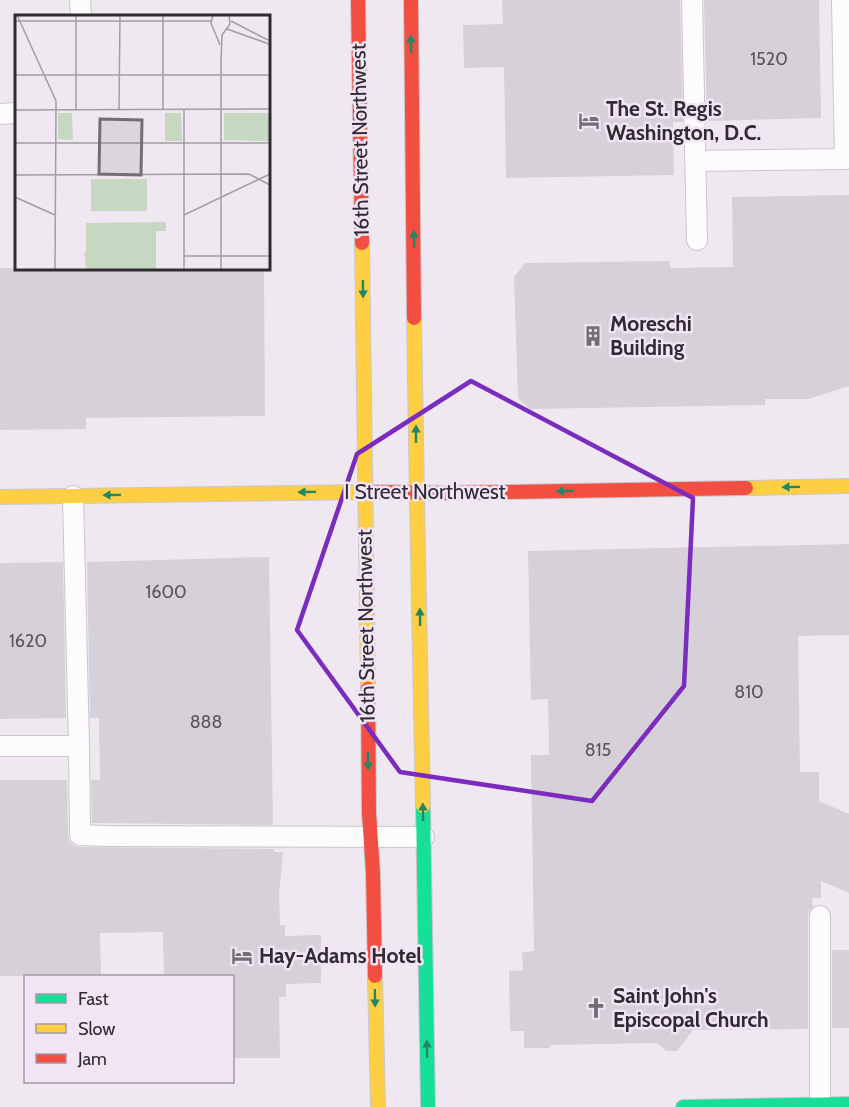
<svg xmlns="http://www.w3.org/2000/svg" width="849" height="1107" font-family="Cabin,sans-serif">
	<rect width="100%" height="100%" fill="#efe8f1"/>
	<!-- building -->
	<g fill="#d6d1d8">
		<path d="M502 0H680L683 122H673L674 175 506 178 504 67 464 68 463 25 503 24Z"/>
		<path d="M704 0H819L821 118 707 121Z"/>
		<path d="M849 195V386L808 399H765V405L530 409 518 398 514 277 525 263 670 261V268L733 267 732 197Z"/>
		<path d="M0 268H264L265 416 86 418V429L0 430Z"/>
		<path d="M849 544V635L798 636 800 772H819V801L849 814V893L821 881V898H812L813 907 809 911 808 915V1029L693 1030 677 1051H666L657 1043 550 1045V1048H524V1031H510L509 971 523 970 522 952 534 951 531 755H549L548 699 531 700 528 551Z"/>
		<path d="M269 557 273 825 92 823 91 780H100L99 718H90L87 562Z"/>
		<path d="M63 562 66 718 0 719V563Z"/>
		<path d="M0 780H67L68 836 69 840 73 845 79 847 274 849V852H283L279 894 280 925H285V936L321 935V983L286 984V997H279L280 1058H232V976H164L163 932 100 933 101 976H0Z"/>
		<rect x="832" y="950" width="17" height="78"/>
	</g>
	<g fill="none" stroke-linecap="round" stroke-linejoin="round">
		<!-- lane casing -->
		<g stroke="#cbc6cd" stroke-width="22">
			<g id="lane">
				<path d="M80 0 81 16"/>
				<path d="M692 0 697 240"/>
				<path d="M0 114 16 113"/>
				<path d="M695 161 845 159 842 0"/>
				<path d="M0 746H79L73 496"/>
				<path d="M79 746 80 835 105 836 424 837"/>
				<path d="M820 916V1105"/>
			</g>
		</g>
		<!-- fast casing -->
		<g stroke="#cbc6cd" stroke-width="16">
			<g id="fast">
				<path d="M423 806 428 1107"/>
				<path d="M683 1107 849 1104"/>
			</g>
		</g>
		<!-- slow casing -->
		<g stroke="#cbc6cd" stroke-width="16">
			<g id="slow">
				<path d="M362 243 368 689"/>
				<path d="M414 318C416 481 420 643 423 806"/>
				<path d="M746 488 849 486"/>
				<path d="M0 497 371 492"/>
				<path d="M375 976 378 1107"/>
			</g>
		</g>
		<!-- jam casing -->
		<g stroke="#cbc6cd" stroke-width="16">
			<g id="jam">
				<path d="M358 0 362 243"/>
				<path d="M411 0 414 318"/>
				<path d="M371 492 445 493 746 488"/>
				<path d="M368 689 369 813 373 873 375 976"/>
			</g>
		</g>
		<!-- lane -->
		<use href="#lane" stroke="#fdfcfd" stroke-width="20"/>
		<!-- fast -->
		<use href="#fast" stroke="#16e098" stroke-width="14"/>
		<!-- slow -->
		<use href="#slow" stroke="#ffcf43" stroke-width="14"/>
		<!-- jam -->
		<use href="#jam" stroke="#f24e42" stroke-width="14"/>
	</g>
	<!-- one-way arrows -->
	<defs><path id="oneway-solid" d="M-6-.8H1V-3.2L6.5 0L1 3.2V.8H-6Z" transform="scale(1.5)"/></defs>
	<g fill="#238664">
		<use href="#oneway-solid" transform="translate(411 44) rotate(-91)"/>
		<use href="#oneway-solid" transform="translate(414 239) rotate(-91)"/>
		<use href="#oneway-solid" transform="translate(363 289) rotate(89)"/>
		<use href="#oneway-solid" transform="translate(416 434) rotate(-90)"/>
		<use href="#oneway-solid" transform="translate(791 487) rotate(179)"/>
		<use href="#oneway-solid" transform="translate(565 491) rotate(179)"/>
		<use href="#oneway-solid" transform="translate(307 492) rotate(179)"/>
		<use href="#oneway-solid" transform="translate(112 495) rotate(179)"/>
		<use href="#oneway-solid" transform="translate(420 617) rotate(-91)"/>
		<use href="#oneway-solid" transform="translate(368 761) rotate(89)"/>
		<use href="#oneway-solid" transform="translate(423 812) rotate(-91)"/>
		<use href="#oneway-solid" transform="translate(375 998) rotate(89)"/>
		<use href="#oneway-solid" transform="translate(427 1049) rotate(-91)"/>
	</g>
	<!-- marked area -->
	<path fill="none" stroke="#7b2cbf" stroke-width="4.5" stroke-linejoin="round" d="M471 381 693 498 684 686 592 801 400 772 297 630 357 454Z"/>
	<!-- icons -->
	<defs>
		<g id="hotel-bare" transform="scale(1.62)"><path d="M-6-4.5h1.5V1H6V5H4.5V3h-9V5H-6ZM-4 0a1.8 1.8 0 1 1 3.6 0ZM.5 0V-2.5h3Q6-2.5 6 0Z" fill="#736d74" stroke="#f1e4f5" stroke-width="2.5" paint-order="stroke"/></g>
		<g id="building-bare" transform="scale(1.62)"><path d="M-4-6H4V6H1V3H-1V6H-4ZM-2.5-4.3h1.7v1.8h-1.7ZM.8-4.3h1.7v1.8H.8ZM-2.5-1h1.7V.8h-1.7ZM.8-1h1.7V.8H.8Z" fill="#736d74" stroke="#f1e4f5" stroke-width="2.5" paint-order="stroke"/></g>
		<g id="church-bare" transform="scale(1.62)"><path d="M-1.2-6h2.4v3.5h3.3v2.4h-3.3V6h-2.4V-.1h-3.3v-2.4h3.3Z" fill="#736d74" stroke="#f1e4f5" stroke-width="2.5" paint-order="stroke"/></g>
	</defs>
	<g fill-rule="evenodd">
		<use href="#hotel-bare" x="589" y="121"/>
		<use href="#building-bare" x="593" y="336"/>
		<use href="#hotel-bare" x="242" y="956"/>
		<use href="#church-bare" x="596" y="1008"/>
	</g>
	<g text-anchor="middle" stroke-width="5" stroke-linejoin="round" paint-order="stroke">
		<!-- number labels -->
		<g font-size="18" fill="#5a545b">
			<text x="769" y="65">1520</text>
			<text x="166" y="598">1600</text>
			<text x="28" y="647">1620</text>
			<text x="749" y="698">810</text>
			<text x="206" y="728">888</text>
			<text x="598" y="756">815</text>
		</g>
		<!-- poi labels -->
		<g font-size="21" font-weight="bold" fill="#302b31" stroke="#f1e4f5" text-anchor="start">
			<text x="606" y="116">The St. Regis<tspan x="606" dy="24">Washington, D.C.</tspan></text>
			<text x="610" y="331">Moreschi<tspan x="610" dy="24">Building</tspan></text>
			<text x="259" y="963">Hay-Adams Hotel</text>
			<text x="613" y="1003">Saint John's<tspan x="613" dy="24">Episcopal Church</tspan></text>
		</g>
		<!-- street labels -->
		<g font-size="21" fill="#302b31" stroke="#f1e4f5">
			<text transform="translate(360 140) rotate(-91)" y="7">16th Street Northwest</text>
			<text x="425" y="499">I Street Northwest</text>
			<text transform="translate(366 626) rotate(-91)" y="7">16th Street Northwest</text>
		</g>
	</g>
	<!-- overview -->
	<g transform="translate(15 15)">
		<rect width="255" height="255" fill="#efe8f1"/>
		<path d="M43 98H57L58 125 43 124ZM150 98H166L167 126H150ZM209 98H254V126L209 125ZM76 164H132V196H76ZM151 207V216H141V255H71L70 239 66 243 71 236V208Z" fill="#c6d7c2"/>
		<path fill="none" stroke="#a39ca4" stroke-width="1.5" d="M2 0 41 86 40 255M198 0 196 8 205 30M0 6H196M216 6 253 25M212 14 254 29M0 60H255M104 94 105 0M148 94V0M169 94V255M0 95 255 94M61 95V0M0 128H255M0 160 234 159 255 170M0 182 40 200M169 200 255 159M169 241H255M206 255V46L207 20 215 9 214 0"/>
		<path fill="#736d74" fill-opacity="0.15" stroke="#736d74" stroke-width="3" d="M85 104 127 105 126 160 84 159Z"/>
		<rect width="255" height="255" fill="none" stroke="#302b31" stroke-width="3"/>
	</g>
	<!-- legend -->
	<rect x="24" y="975" width="210" height="108" fill="#f1e4f5" stroke="#a49aa7" stroke-width="1.5"/>
	<rect x="36" y="994" width="30" height="9" fill="#16e098" stroke="#a49aa7" stroke-width="1.5"/>
	<text x="78" y="1005" font-size="18" fill="#302b31">Fast</text>
	<rect x="36" y="1024" width="30" height="9" fill="#ffcf43" stroke="#a49aa7" stroke-width="1.5"/>
	<text x="78" y="1035" font-size="18" fill="#302b31">Slow</text>
	<rect x="36" y="1054" width="30" height="9" fill="#f24e42" stroke="#a49aa7" stroke-width="1.5"/>
	<text x="78" y="1065" font-size="18" fill="#302b31">Jam</text>
</svg>
